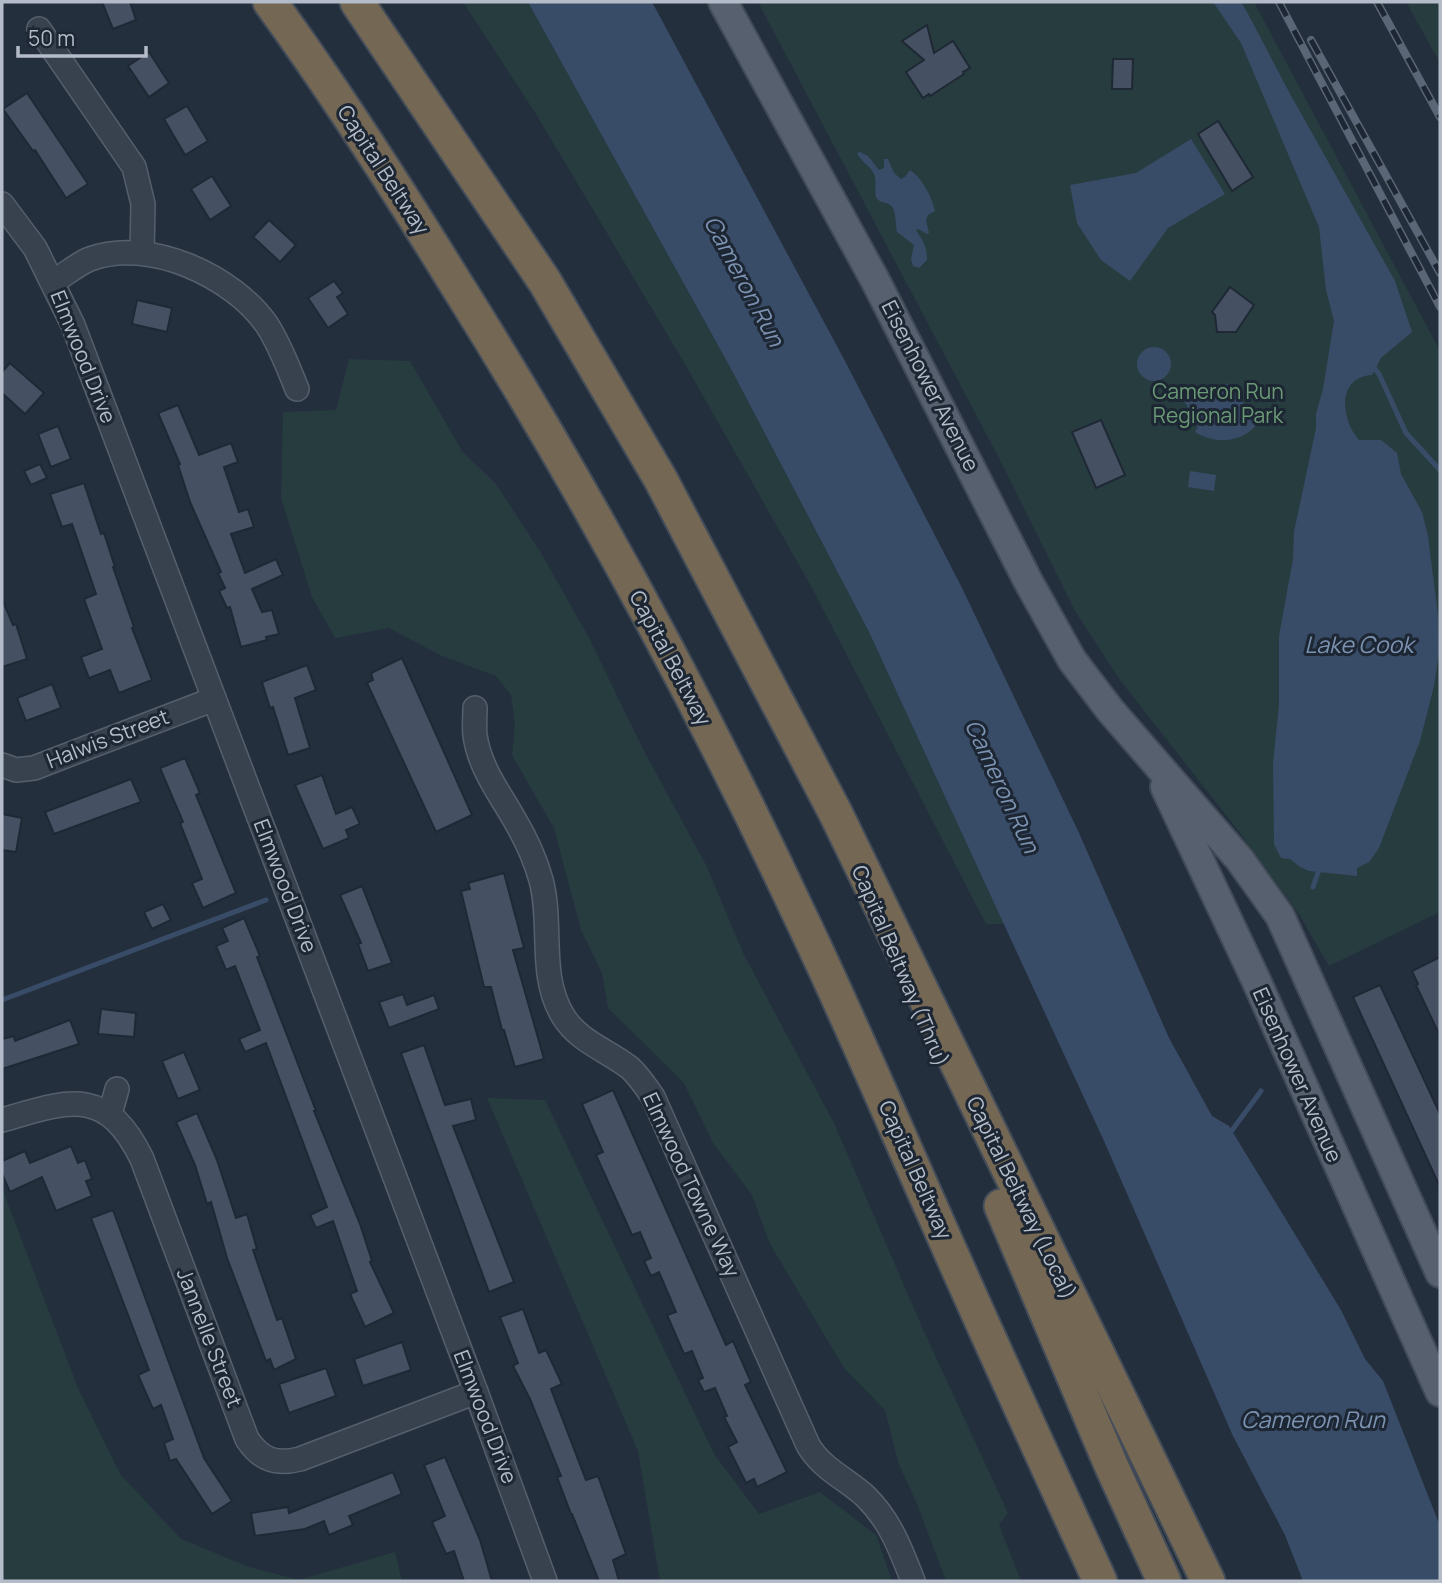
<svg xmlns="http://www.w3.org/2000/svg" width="1442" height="1583" font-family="Manrope,sans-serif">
	<rect width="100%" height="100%" fill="#242f3e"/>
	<!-- green -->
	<g fill="#263c3f">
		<path d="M463 2H528L730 367 869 632 1004 924H986L811 586 682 359 536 114Z"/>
		<path d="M758 2H1254L1440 351V912L1329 966 1299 914 1240 833 1120 680 1075 611 1000 460Z"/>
		<path d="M1406 2H1440V63Z"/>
		<path d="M349 359 410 361 462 451 496 484 543 556 589 638 644 751 706 865 744 955 834 1123 922 1327 1008 1513 999 1525 1021 1581H946L917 1504 898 1462 885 1410 844 1368 770 1244 752 1195 713 1143 684 1083 608 1008 602 973 581 930 554 828 512 755 515 724 511 695 496 676 442 656 389 628 335 638 312 597 281 498 283 412 336 410Z"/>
		<path d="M487 1098 545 1100 714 1454 759 1514 820 1492 876 1535 892 1581H660L638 1451Z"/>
		<path d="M2 1188 78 1388 120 1474 181 1539 249 1567 299 1580 395 1552 402 1581H2Z"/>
	</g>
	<!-- water -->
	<g fill="#394c67">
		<path d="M528 2H652L846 363 961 586 1079 833 1169 1038 1212 1116 1229 1126 1341 1310 1365 1359 1383 1381 1440 1526V1581H1303L1285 1535 1233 1436 1104 1141 869 632 730 367Z"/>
		<path d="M1213 2H1241L1247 12 1289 92 1395 281 1412 332 1381 358 1372 375C1336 377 1341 420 1359 440H1381L1397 453 1401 474 1422 512 1428 536 1438 615 1439 652 1434 686 1420 741 1379 848 1369 862 1357 868V876L1309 871 1300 867 1290 859 1281 858 1274 844 1273 764 1279 705V636L1293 559 1294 532 1316 428V414L1323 389 1334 321 1326 290 1319 227 1241 43Z"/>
		<path d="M1191 139 1225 194 1168 228 1130 281 1101 260 1077 223 1070 185 1136 173Z"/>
		<path d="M860 152 868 156 879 170 884 168V159H888L894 173 901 179 905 177 910 170C922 178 932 197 935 211L928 215 926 220 929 233 927 234 918 229 916 230C923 241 927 246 927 260L919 268 913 266 911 259 914 245 897 232C895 225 897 209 890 205 885 201 880 204 876 197 874 190 877 181 874 174 871 166 861 162 857 153Z"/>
		<circle cx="1154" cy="364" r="17"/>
		<path d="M1227 383 1259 422C1243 443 1216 445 1195 432L1198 426 1187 417 1190 411 1184 401V394L1193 385 1198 387 1205 398Z"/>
		<path d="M1190 471 1216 475 1214 491 1188 487Z"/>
	</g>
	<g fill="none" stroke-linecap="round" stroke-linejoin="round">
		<!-- stream -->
		<g stroke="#394c67" stroke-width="5">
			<path d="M1372 365 1379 374 1406 433 1440 470"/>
			<path d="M1313 887 1321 864"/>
			<path d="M2 1000 266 900"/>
			<path d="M1227 1137 1261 1091"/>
		</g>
	</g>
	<!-- building -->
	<g fill="#455162" stroke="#1f2835" stroke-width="2">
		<path d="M102 2H130L136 20 113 29Z"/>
		<path d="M927 25 934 53 953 41 970 68 963 72 964 74 930 96 929 94 923 98 906 72 924 60 902 41Z"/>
		<path d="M149 52 169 83 149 97 128 66Z"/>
		<path d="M1113 59H1133L1132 89H1112Z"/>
		<path d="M27 93 88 184 66 198 35 150 33 151 3 109Z"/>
		<path d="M187 106 208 141 185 155 164 119Z"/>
		<path d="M1218 121 1253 177 1232 191 1198 134Z"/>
		<path d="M212 176 231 206 210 220 191 189Z"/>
		<path d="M269 220 296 245 280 262 253 237Z"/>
		<path d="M334 281 343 293 337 297 348 314 328 328 308 298Z"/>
		<path d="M1230 287 1254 305 1236 332H1217L1215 315 1212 312Z"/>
		<path d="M137 300 172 308 167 332 132 324Z"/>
		<path d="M10 363 44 393 25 414 2 393V372Z"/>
		<path d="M178 405 199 455 231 443 238 462 224 467 239 512 248 509 254 527 231 534 245 573 276 559 283 575 252 589 262 612 272 610 279 634 266 637 267 640 241 647 230 607 227 608 219 591 225 588 218 573 221 572 190 502 178 465 180 464 158 413Z"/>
		<path d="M1101 420 1125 475 1096 488 1072 432Z"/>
		<path d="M58 426 71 459 51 467 38 434Z"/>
		<path d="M40 464 47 478 31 485 24 471Z"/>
		<path d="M84 483 101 534 104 533 115 567H113L134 627 132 628 152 680 119 693 110 670 89 678 81 657 102 649 84 599 96 594 72 524 62 527 50 494Z"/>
		<path d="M2 599 13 625 16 624 27 659 2 667Z"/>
		<path d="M402 658 472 815 436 832 367 683 373 680 371 673Z"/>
		<path d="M307 665 316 690 295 698 310 748 288 755 273 707 270 708 262 682Z"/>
		<path d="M52 684 61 708 26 721 17 698Z"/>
		<path d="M185 758 200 793 196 795 236 893 203 908 192 883 202 879 180 823 183 822 160 768Z"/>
		<path d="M322 775 336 814 352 807 360 824 346 830 349 838 323 849 295 785Z"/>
		<path d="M131 779 141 802 54 834 45 812Z"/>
		<path d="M2 814 22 818 16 852 2 850Z"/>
		<path d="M504 873 524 948 513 950 544 1059 515 1067 504 1030H502L491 987H484L461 891 470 889 468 883Z"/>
		<path d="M362 886 392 963 368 971 358 944 361 943 340 895Z"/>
		<path d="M163 904 171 920 152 929 144 912Z"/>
		<path d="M244 918 260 956 257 957 316 1111H314L360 1224 372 1261 370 1262 394 1313 365 1327 350 1294 357 1291 333 1221 316 1228 310 1215 327 1207 266 1043 245 1052 239 1039 260 1030 235 966 226 970 216 946 228 941 222 928Z"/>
		<path d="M1440 957V1036L1416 985 1418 984 1412 971Z"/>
		<path d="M1380 985 1440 1114V1187L1353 997Z"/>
		<path d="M403 994 407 1005 434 995 439 1009 389 1028 379 1002Z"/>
		<path d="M101 1009 136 1013 134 1037 98 1034Z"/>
		<path d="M70 1020 79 1044 2 1069V1039L14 1036 15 1041Z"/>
		<path d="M424 1045 445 1105 471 1099 476 1120 453 1126 514 1282 489 1292 401 1053Z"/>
		<path d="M184 1052 200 1090 178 1099 162 1061Z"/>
		<path d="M613 1090 726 1345 733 1341 751 1382 745 1385 787 1472 757 1487 754 1479 746 1483 728 1447 737 1442 724 1417 727 1416 715 1388 704 1392 698 1380 703 1378 692 1351 684 1354 667 1315 676 1312 659 1272 651 1276 644 1261 651 1258 640 1232 632 1235 596 1155 603 1152 582 1104Z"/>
		<path d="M197 1113 217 1160 236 1218 247 1214 257 1249 253 1250 277 1320 282 1318 296 1359 274 1370 270 1359 266 1361 227 1258 211 1202 207 1204 195 1165 176 1122Z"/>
		<path d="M71 1146 78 1163 85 1160 92 1179 86 1181 92 1196 56 1211 42 1177 10 1192 2 1174V1161L25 1151 30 1163Z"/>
		<path d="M113 1210 204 1458 232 1501 212 1514 176 1459 170 1461 164 1443 173 1439 161 1405 153 1409 138 1375 149 1370 91 1218Z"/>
		<path d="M523 1309 539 1353 546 1350 562 1384 551 1389 586 1480 598 1476 626 1554 613 1560 619 1581H599L572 1514H571L557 1477 561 1476 530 1399 513 1366 518 1363 500 1317Z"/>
		<path d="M402 1342 411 1370 363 1386 354 1359Z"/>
		<path d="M326 1368 336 1396 289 1413 279 1384Z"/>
		<path d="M445 1457 480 1540 492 1581H464L454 1551 446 1554 432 1522 445 1516 424 1465Z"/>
		<path d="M393 1472 402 1494 349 1516 353 1525 329 1535 324 1521 305 1529 255 1536 251 1513 288 1507 289 1513Z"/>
	</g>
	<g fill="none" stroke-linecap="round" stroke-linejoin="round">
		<!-- minor casing -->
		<g stroke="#565f6c" stroke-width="26">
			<g id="minor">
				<path d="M39 29 134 167 143 204 142 253"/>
				<path d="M2 204 35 248 73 325 476 1392 545 1581"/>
				<path d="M53 282C65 275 77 264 90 259 149 237 233 276 267 325 280 345 288 367 297 389"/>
				<path d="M475 708C475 717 474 726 475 735 479 766 498 791 513 817 525 837 535 858 541 880 553 925 538 975 563 1016 579 1042 607 1050 630 1068 639 1076 646 1087 653 1097L808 1445C822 1469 845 1478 865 1496 890 1520 901 1550 913 1581"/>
				<path d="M2 765 16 770 34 768 214 699"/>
				<path d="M110 1114 117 1089"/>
				<path d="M2 1120C68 1101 106 1085 142 1159L247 1439C261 1460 276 1465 300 1459L476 1392"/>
			</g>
		</g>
		<!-- major casing -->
		<g stroke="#414a57" stroke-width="32">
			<g id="major">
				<path d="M723 2 875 280 1028 581 1072 660 1110 710 1240 860 1280 916 1440 1273"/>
				<path d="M1165 787 1255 978 1440 1392"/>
			</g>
		</g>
		<!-- highway casing -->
		<g stroke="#434c59" stroke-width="37">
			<g id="highway">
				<path d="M270 2C335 91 395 185 453 279 582 484 698 698 801 918 849 1018 892 1120 937 1221 990 1342 1045 1461 1100 1581"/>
				<path d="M357 2 545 282 661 480 836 814 1208 1581"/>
				<path d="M1001 1206 1111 1465 1164 1581"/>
			</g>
		</g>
		<!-- minor -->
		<use href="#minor" stroke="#38414e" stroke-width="23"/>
		<!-- major -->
		<use href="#major" stroke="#56606e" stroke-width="28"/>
		<!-- highway -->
		<use href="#highway" stroke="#746855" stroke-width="33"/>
		<!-- rail casing -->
		<g stroke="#5a6575" stroke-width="8">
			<g id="rail">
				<path d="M1279 2 1440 307"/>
				<path d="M1377 2 1440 117"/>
				<path d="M1311 40 1440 273"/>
			</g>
		</g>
		<!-- rail -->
		<use href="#rail" stroke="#1d2633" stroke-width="5" stroke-dasharray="16" stroke-linecap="butt"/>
	</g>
	<g text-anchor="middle" stroke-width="6" stroke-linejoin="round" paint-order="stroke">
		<!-- street labels -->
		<g font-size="21" fill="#b4bcc9" stroke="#1d2633">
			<text transform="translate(383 170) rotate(57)" y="7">Capital Beltway</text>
			<text transform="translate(83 357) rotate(68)" y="7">Elmwood Drive</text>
			<text transform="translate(930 386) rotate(63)" y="7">Eisenhower Avenue</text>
			<text transform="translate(670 658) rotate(62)" y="7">Capital Beltway</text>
			<text transform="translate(108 739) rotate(-21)" y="7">Halwis Street</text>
			<text transform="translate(285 886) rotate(69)" y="7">Elmwood Drive</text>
			<text transform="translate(900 966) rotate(67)" y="7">Capital Beltway (Thru)</text>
			<text transform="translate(1297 1075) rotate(66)" y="7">Eisenhower Avenue</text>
			<text transform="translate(915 1170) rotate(66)" y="7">Capital Beltway</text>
			<text transform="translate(691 1185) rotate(65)" y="7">Elmwood Towne Way</text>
			<text transform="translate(1021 1198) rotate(64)" y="7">Capital Beltway (Local)</text>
			<text transform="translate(209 1338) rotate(69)" y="7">Jannelle Street</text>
			<text transform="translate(485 1417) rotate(69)" y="7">Elmwood Drive</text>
		</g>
		<!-- park labels -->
		<g font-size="21" fill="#6b9a76" stroke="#1d2633">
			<text x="1218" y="399">Cameron Run<tspan x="1218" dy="24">Regional Park</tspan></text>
		</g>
		<!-- water labels -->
		<g font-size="23" font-style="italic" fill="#7c92b1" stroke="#1d2633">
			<text transform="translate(744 281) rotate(62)" y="8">Cameron Run</text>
			<text x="1359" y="653">Lake Cook</text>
			<text transform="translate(1002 786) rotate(65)" y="8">Cameron Run</text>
			<text x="1313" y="1428">Cameron Run</text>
		</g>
	</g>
	<!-- border -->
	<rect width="1442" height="1583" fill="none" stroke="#b4bcc9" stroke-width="7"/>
	<!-- scale -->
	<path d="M18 46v10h128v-10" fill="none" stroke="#b4bcc9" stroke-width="3.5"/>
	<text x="28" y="46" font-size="21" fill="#b4bcc9" stroke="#1d2633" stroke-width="5" paint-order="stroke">50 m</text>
</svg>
